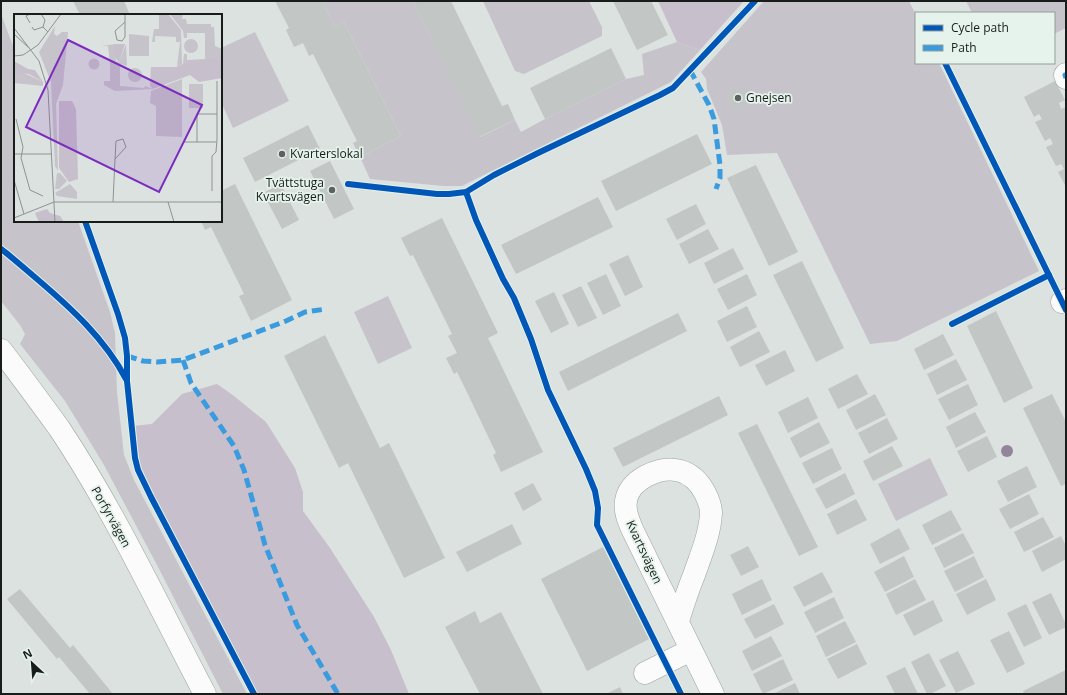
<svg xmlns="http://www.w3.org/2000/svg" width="1067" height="695" font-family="'Open Sans',sans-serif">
	<rect width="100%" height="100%" fill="#dce2df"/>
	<!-- green -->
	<g fill="#c7c3cb">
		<path d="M322 1H413L480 137 515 120 521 132 545 119 626 79 644 75 642 54 677 42 700 50 671 82 462 186H443L370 179 360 157 401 136 344 22 335 27Z"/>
		<path d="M483 1H589L602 27V36L524 74 515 71Z"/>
		<path d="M764 1H909L916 15V63H939L1039 271 897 341 870 344 777 153 727 155 722 125 707 89 706 79 701 72Z"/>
		<path d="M966 1H1066V28L1054 34V13H972Z"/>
		<path d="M1 14 15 51V221H78L110 312 115 333 117 392 124 455 134 480 247 694H223L157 565 104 465 65 401 20 344 25 334 20 325 1 301Z"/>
		<path d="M255 32 289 101 233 128 221 102V48Z"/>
		<path d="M388 296 412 348 378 364 354 312Z"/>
		<path d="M930 458 948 495 896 521 878 484Z"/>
	</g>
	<!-- forest -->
	<g fill="#c8bfcc">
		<path d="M658 1H744L700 50 677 42Z"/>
		<path d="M217 384 234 396 266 422 295 468 303 492V511L330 548 374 617 391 650 409 694H254L151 497C137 470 135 456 132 426L152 424 182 394Z"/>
	</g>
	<!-- building -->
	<g fill="#c2c7c5">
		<path d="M73 1H124L130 15H80Z"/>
		<path d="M275 1H322L335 27 344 22 401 136 360 157 353 143 357 141 313 54 309 56 303 43 294 47 286 30 289 28Z"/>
		<path d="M413 1H451L502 106 508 104 515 120 479 137Z"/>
		<path d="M613 1H651L668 35 637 50Z"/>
		<path d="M611 48 626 79 545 119 530 88Z"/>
		<path d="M1055 81 1065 100 1059 103 1061 109 1066 107V187L1058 172 1064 169 1061 164 1056 166 1046 147 1053 144 1050 138 1045 141 1035 122 1042 119 1039 114 1034 117 1024 97Z"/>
		<path d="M742 86 750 102 734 110 726 94Z"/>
		<path d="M308 125 320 149 255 182 243 158Z"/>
		<path d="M697 134 712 164 616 211 601 181Z"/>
		<path d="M330 161 354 209 334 219 310 171Z"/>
		<path d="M756 165 798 252 769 266 727 178Z"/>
		<path d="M235 184 292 300 251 321 239 296 244 294 211 227 205 230 201 221H221V191Z"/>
		<path d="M281 184 299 220 282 229 263 193Z"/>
		<path d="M598 197 613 227 516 274 501 245Z"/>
		<path d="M696 204 706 224 677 240 666 219Z"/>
		<path d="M442 218 498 333 488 338 543 452 501 472 493 455 496 453 463 384 457 372 454 374 446 358 457 353 448 336 452 334 413 255 410 256 401 238Z"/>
		<path d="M708 229 719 249 689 264 679 244Z"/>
		<path d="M733 248 744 269 714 284 704 263Z"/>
		<path d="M628 255 643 287 625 296 609 264Z"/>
		<path d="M802 261 844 348 816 362 773 275Z"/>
		<path d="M606 274 621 306 603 315 587 283Z"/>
		<path d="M747 274 757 295 728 310 717 289Z"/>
		<path d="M581 286 597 318 578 327 562 295Z"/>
		<path d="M554 292 569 324 551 333 535 301Z"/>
		<path d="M747 306 757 327 727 342 717 321Z"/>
		<path d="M996 311 1033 388 1004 403 967 326Z"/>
		<path d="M678 313 687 331 568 391 559 372Z"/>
		<path d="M759 331 770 352 740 367 730 347Z"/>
		<path d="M943 334 954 355 924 370 914 349Z"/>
		<path d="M325 335 380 448 389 443 445 558 404 578 348 463 339 468 284 356Z"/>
		<path d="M785 350 795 371 766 386 755 365Z"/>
		<path d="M956 359 967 380 937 395 927 374Z"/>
		<path d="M857 374 868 394 838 409 828 389Z"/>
		<path d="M968 384 978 405 949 420 938 399Z"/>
		<path d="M875 394 886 415 856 430 846 410Z"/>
		<path d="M1052 394 1066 422V484L1061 486 1023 408Z"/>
		<path d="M719 396 728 415 623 467 613 448Z"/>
		<path d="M808 397 818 418 788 433 778 412Z"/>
		<path d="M975 412 986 432 956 448 946 427Z"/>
		<path d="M887 418 898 439 869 454 858 433Z"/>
		<path d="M819 422 830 443 800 458 790 438Z"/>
		<path d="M757 424 818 547 799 556 738 433Z"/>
		<path d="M987 436 997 457 968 472 957 451Z"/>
		<path d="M892 446 903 466 873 481 863 461Z"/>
		<path d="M832 448 842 469 813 484 802 463Z"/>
		<path d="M1027 466 1037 487 1008 502 997 481Z"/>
		<path d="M845 473 855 494 826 509 815 489Z"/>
		<path d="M533 483 542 500 523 511 514 493Z"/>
		<path d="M1029 494 1039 514 1010 529 999 509Z"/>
		<path d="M856 499 867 520 837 535 827 514Z"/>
		<path d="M951 510 962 530 932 545 922 525Z"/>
		<path d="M1043 517 1054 537 1024 552 1014 532Z"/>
		<path d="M512 524 522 544 467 572 456 552Z"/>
		<path d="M899 528 910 549 880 564 870 544Z"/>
		<path d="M963 533 974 553 944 568 934 548Z"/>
		<path d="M1061 536 1066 546V559L1042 572 1032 551Z"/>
		<path d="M748 546 759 567 741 576 730 555Z"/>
		<path d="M603 547 649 639 587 671 541 579Z"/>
		<path d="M904 556 914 577 885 592 874 572Z"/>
		<path d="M974 556 984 577 955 592 944 571Z"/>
		<path d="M822 572 833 592 804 607 793 587Z"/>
		<path d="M762 579 772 600 742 615 732 594Z"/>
		<path d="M915 579 926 600 896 615 886 594Z"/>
		<path d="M986 579 996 600 967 615 956 594Z"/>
		<path d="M20 589 70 648 73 645 113 694H90L59 657 57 659 7 599Z"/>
		<path d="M1051 593 1066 624V627L1049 635 1032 602Z"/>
		<path d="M834 597 844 618 815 633 804 612Z"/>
		<path d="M933 600 943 621 914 636 903 615Z"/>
		<path d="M774 604 784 624 755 639 744 619Z"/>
		<path d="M1026 604 1042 638 1024 647 1007 613Z"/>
		<path d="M475 611 480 623 501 612 543 694H480L445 627Z"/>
		<path d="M845 621 856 642 826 657 816 636Z"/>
		<path d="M1009 631 1025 664 1007 673 990 640Z"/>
		<path d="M771 636 782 656 752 671 742 651Z"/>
		<path d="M857 644 867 664 838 679 827 659Z"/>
		<path d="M958 651 975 684 956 693 939 660Z"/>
		<path d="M929 653 946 686 930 694H927L911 662Z"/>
		<path d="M783 659 793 680 763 694 753 674Z"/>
		<path d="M905 667 918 694H895L886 676Z"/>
		<path d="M1066 670V694H1024L1023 691Z"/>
		<path d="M795 683 800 694H773Z"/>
		<path d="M620 687 623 694H606Z"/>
	</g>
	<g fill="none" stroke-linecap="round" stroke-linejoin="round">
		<!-- minor casing -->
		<g stroke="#9ea3a0" stroke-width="23">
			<g id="minor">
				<path d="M1066 74 1065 75 1066 78"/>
				<path d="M1062 302 1066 300"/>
				<path d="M1 350C21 376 40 402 59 428 115 512 158 605 205 694"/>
				<path d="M678 621C683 605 688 590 694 575 701 555 710 534 711 513 711 506 708 499 705 493 692 468 669 464 646 476 635 482 628 489 626 501 624 511 629 522 633 531L713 694"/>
				<path d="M645 673 691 650"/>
			</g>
		</g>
		<!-- minor -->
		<use href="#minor" stroke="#fafbfa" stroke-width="22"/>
		<!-- quiet -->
		<g stroke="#3b9bdf" stroke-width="5" stroke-dasharray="10 5" stroke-linecap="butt">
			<path d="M690 70 709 105 714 119 720 165V178L716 189"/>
			<path d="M1066 74 1065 75 1066 78"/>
			<path d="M127 356 143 361 157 362 183 360 286 321 305 312 326 309"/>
			<path d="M183 360 191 383 234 446 244 470 265 545 297 625 338 694"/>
		</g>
		<!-- cycleway casing -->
		<g stroke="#e5f3ec" stroke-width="8">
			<g id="cycleway">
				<path d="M945 63 1066 310"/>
				<path d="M348 184 437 194H449L466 192 494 175 538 153 660 95 673 88 755 1"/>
				<path d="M466 192 476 220 503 279 514 298 531 339 548 390 586 469 595 491 598 508 597 525 681 694"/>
				<path d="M85 221 118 314 125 338 127 356V381L135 458 138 470 151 497 254 694"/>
				<path d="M1 249C13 258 25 269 37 279 71 308 105 339 126 379"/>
				<path d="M952 324 1049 275"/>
			</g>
		</g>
		<!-- cycleway -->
		<use href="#cycleway" stroke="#0057b8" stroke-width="6"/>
	</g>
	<!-- trees -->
	<circle fill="#938599" cx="1007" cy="451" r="6"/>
	<!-- markers -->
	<g fill="#5d6260" stroke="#e5f3ec" stroke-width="1.5">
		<circle cx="738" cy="98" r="4"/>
		<circle cx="282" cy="154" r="4"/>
		<circle cx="332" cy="190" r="4"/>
	</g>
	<g text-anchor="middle" stroke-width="3.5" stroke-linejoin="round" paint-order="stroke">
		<!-- poi labels -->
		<g font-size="12" fill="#181d1b" stroke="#e5f3ec" text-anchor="start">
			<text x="746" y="102">Gnejsen</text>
			<text x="290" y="158">Kvarterslokal</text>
			<text x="324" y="187" text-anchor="end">Tvättstuga<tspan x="324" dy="14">Kvartsvägen</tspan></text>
		</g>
		<!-- street labels -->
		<g font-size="12" fill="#181d1b" stroke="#e5f3ec">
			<text transform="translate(111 517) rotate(61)" y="4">Porfyrvägen</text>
			<text transform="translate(644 552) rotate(65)" y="4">Kvartsvägen</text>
		</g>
	</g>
	<!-- overview -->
	<g transform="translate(14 14)">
		<rect width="208" height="208" fill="#dce2df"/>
		<path d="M145 0H154L167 16 168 50 163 53 166 28H162V23L141 22V28H138L140 15H145ZM156 0H169L168 5H172L173 10H197V13H200L201 32 208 35V44L189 47H174L169 50 170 40H173V46L191 45V19H173V24H170L169 17ZM41 12 40 20 43 22 48 18H54L49 71 42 90 44 157 41 152 37 68 25 38ZM115 20 135 22V42H115ZM170 32a7 7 0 1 1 14 0a7 7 0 1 1-14 0ZM101 30 102 47 105 49 112 30 113 52 106 50V72L130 74 131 72 139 75 101 77 90 71V67H96V50L94 32H88ZM74.5 50a5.5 5.5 0 1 1 11 0a5.5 5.5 0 1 1-11 0ZM114 61a7 7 0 1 1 14 0a7 7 0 1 1-14 0ZM6 57 29 68V72L0 69V58ZM168 65V123L142 122V92L136 89 137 77ZM175 70H189V94H175ZM43 159H46L53 167 45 175H41ZM56 170 63 178V185L43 182 41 179Z" fill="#c7c3cb"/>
		<path d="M101 30H111L105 49 98 38ZM208 44V64L185 68 176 61 139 75 136 72 137 53H163L174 47ZM0 47 14 55 21 56 29 68 15 60 0 58ZM45 87H58L62 95 64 165 55 168 45 154ZM33 195 36 199 46 202 50 208H25L21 199Z" fill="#c8bfcc"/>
		<path fill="none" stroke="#8e9391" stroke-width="1" d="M16 0 12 2 16 9M27 0 31 6 29 13M111 0V23L108 27 103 26 101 17 111 8M18 13 20 16 29 13 34 18M0 14 25 47 34 76 41 208M0 20 15 34M0 42 9 41 24 31 47 0M2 105 9 133 7 144 16 176 29 182M169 128H202M183 128V100H203M0 140H38M0 166 10 200M198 177V142L202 138 203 125V67M99 188 101 145 112 133 109 125 102 127 101 145M154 188 160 208M0 204 40 188H208"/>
		<path fill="#7b2cbf" fill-opacity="0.15" stroke="#7b2cbf" stroke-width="2" d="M54 26 188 91 145 178 12 113Z"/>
		<rect width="208" height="208" fill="none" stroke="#181d1b" stroke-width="2"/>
	</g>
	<!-- border -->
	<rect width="1067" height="695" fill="none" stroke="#181d1b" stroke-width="4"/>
	<!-- legend -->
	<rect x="915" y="12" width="140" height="52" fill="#e5f3ec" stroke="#939d98"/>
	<rect x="923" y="25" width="20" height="6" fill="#0057b8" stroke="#939d98"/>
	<text x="951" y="32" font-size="12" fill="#181d1b">Cycle path</text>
	<rect x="923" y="45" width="20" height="6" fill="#3b9bdf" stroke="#939d98"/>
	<text x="951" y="52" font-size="12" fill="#181d1b">Path</text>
	<!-- north arrow -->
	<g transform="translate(32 663) rotate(334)" stroke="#e5f3ec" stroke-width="3" paint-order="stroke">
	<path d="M0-3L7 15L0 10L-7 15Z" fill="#181d1b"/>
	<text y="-6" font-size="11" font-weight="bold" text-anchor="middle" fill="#181d1b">N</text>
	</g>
</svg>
